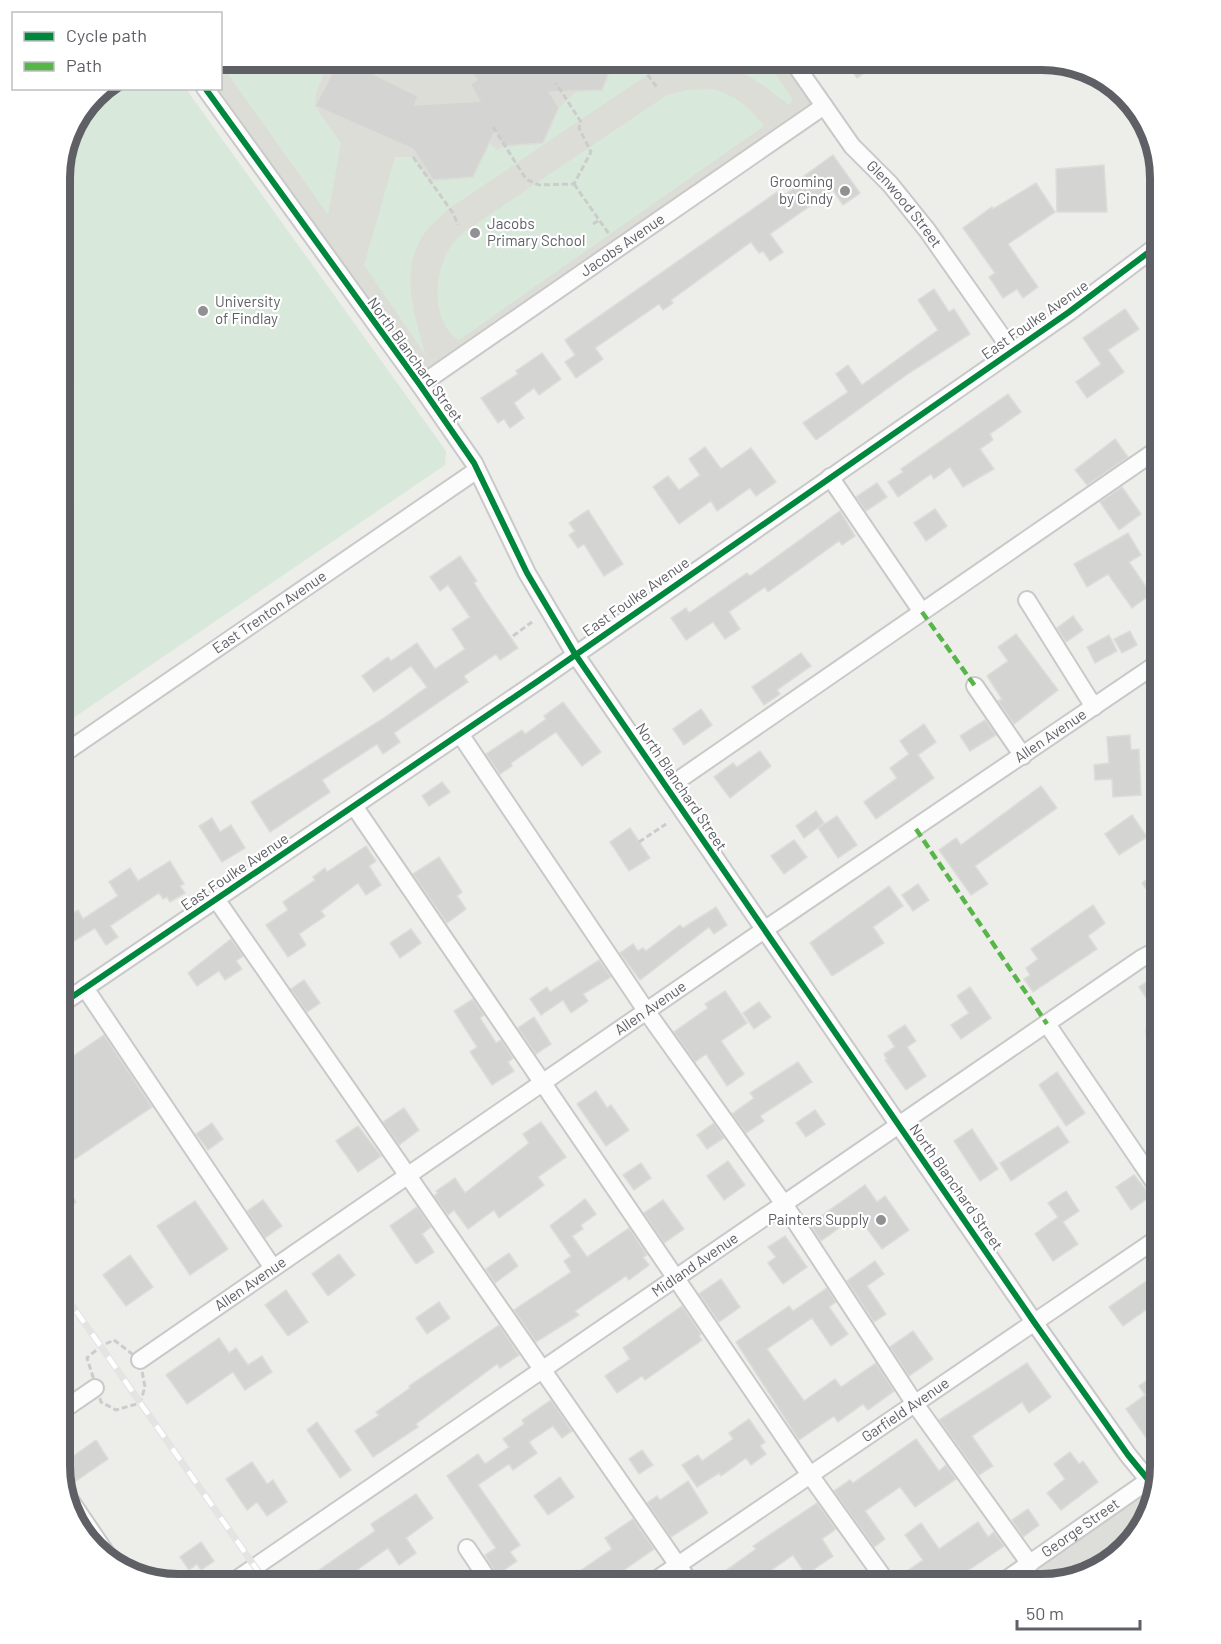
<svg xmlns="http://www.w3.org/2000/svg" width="1221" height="1644" font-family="Barlow,sans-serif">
	<rect width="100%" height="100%" fill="#edede9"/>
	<!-- industrial -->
	<path fill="#ddddd9" d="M1148 1481 1155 1488 1145 1525 1102 1568 1043 1584H996Z"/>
	<!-- education -->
	<path fill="#ddddd8" d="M221 60H792L824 106 420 385 205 89 220 88Z"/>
	<!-- green -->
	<g fill="#d8e8da">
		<path d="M220 60H330C308 109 311 100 341 143L328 215 221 64Z"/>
		<path d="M614 60H766L793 100 789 105C740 66 710 49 647 75L450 208C442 215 433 223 426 231 398 269 414 315 426 356L364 265 395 157H413L430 181 473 177 489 143 497 150 504 146 543 143 559 107 577 91 602 90Z"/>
		<path d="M102 88 186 89 446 451 445 465 60 727V170L72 126Z"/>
		<path d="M712 89C737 96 748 106 764 126L459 340C431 323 433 272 451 246 454 241 460 236 464 232L667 95 687 90Z"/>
	</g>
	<!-- building -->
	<g fill="#d4d4d2" stroke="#dcdcd8" stroke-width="1.5">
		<path d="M339 60H345L418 96 415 105 480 101 470 84 477 80 463 60H614L602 90 549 92 559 107 543 143 504 146 495 131 473 177 433 180 413 149 315 106Z"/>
		<path d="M845 60H883L857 78Z"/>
		<path d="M833 155 860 193 843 205 833 190 770 234 783 252 770 261 763 251 759 253 751 242 671 300 673 303 663 310 659 304 595 348 603 359 576 378 565 362 575 355 565 340 777 192 781 197 804 181 801 178Z"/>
		<path d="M1104 165 1107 212H1057L1056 169Z"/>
		<path d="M1036 183 1055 212 1008 244 1038 287 1023 298 1017 289 1003 298 989 277 995 273 963 228 992 207 993 209Z"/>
		<path d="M934 289 949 312 954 309 970 334 909 373 816 440 803 423 848 392 836 374 848 365 862 385 938 330 918 300Z"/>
		<path d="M1125 309 1139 329 1108 350 1124 372 1087 398 1076 382 1101 364 1083 338Z"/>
		<path d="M542 353 561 379 539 395 534 388 514 403 524 418 510 428 504 419 498 423 481 398 518 374 516 371Z"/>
		<path d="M1008 394 1021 412 990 434 993 440 980 449 994 469 963 487 950 467 934 479 931 474 898 497 888 482 903 472 901 469Z"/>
		<path d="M1115 439 1128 457 1087 485 1075 470Z"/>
		<path d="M705 447 721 469 751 448 776 482 756 496 750 488 717 511 711 501 679 524 653 487 668 476 679 490 700 475 689 459Z"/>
		<path d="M877 483 887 497 866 511 856 497Z"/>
		<path d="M1122 487 1141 514 1119 530 1100 502Z"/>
		<path d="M935 509 947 526 926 541 914 523Z"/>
		<path d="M588 510 623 564 604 576 584 544 578 548 569 535 575 531 569 523Z"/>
		<path d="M840 511 855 536 842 545 839 541 768 592 765 587 729 612 740 629 725 639 713 622 686 640 671 618 686 608 689 613 747 573 750 576Z"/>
		<path d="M1128 533 1141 555 1129 562 1151 594 1132 608 1108 574 1087 587 1074 564Z"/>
		<path d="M460 556 477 581 474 583 484 599 518 648 500 660 496 654 464 676 468 682 394 733 400 742 383 754 377 744 322 780 330 792 270 832 251 802 384 718 427 687 411 666 374 692 362 676 388 657 391 661 417 643 435 669 465 649 452 629 470 617 448 585 440 591 430 577Z"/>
		<path d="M1073 616 1083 630 1066 642 1057 628Z"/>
		<path d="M1130 631 1137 645 1122 653 1114 639Z"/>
		<path d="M1016 634 1058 690 1014 724 998 701 1002 699 987 676 1008 661 998 647Z"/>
		<path d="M1109 635 1117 651 1095 663 1087 647Z"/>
		<path d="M801 653 811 666 777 690 780 694 764 705 752 687Z"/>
		<path d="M563 702 601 752 582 766 556 732 511 763 512 766 500 774 486 754 522 730 525 734 546 719 544 716Z"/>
		<path d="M701 709 712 725 684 745 673 729Z"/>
		<path d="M985 720 996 735 970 751 960 736Z"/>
		<path d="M924 724 936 742 918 755 934 778 876 819 864 802 897 778 890 768 909 754 900 741Z"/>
		<path d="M1130 735 1131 750 1139 749 1141 795 1113 797 1112 779 1095 780 1094 765 1109 763 1107 737Z"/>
		<path d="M760 751 771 766 730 798 714 777 733 763 737 767Z"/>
		<path d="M442 782 450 792 429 806 422 796Z"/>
		<path d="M1041 786 1057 808 975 866 988 884 971 895 939 850 956 838 961 845Z"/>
		<path d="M816 811 824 823 804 838 796 826Z"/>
		<path d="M1132 815 1147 837 1119 855 1105 834Z"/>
		<path d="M837 816 857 845 838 858 818 828Z"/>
		<path d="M212 818 220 832 231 825 245 848 222 862 199 826Z"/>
		<path d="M630 828 650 858 629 871 610 842Z"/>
		<path d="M794 840 807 857 784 874 771 856Z"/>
		<path d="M366 846 376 861 369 866 381 885 366 895 358 883 321 911 325 916 299 934 306 945 288 957 266 925 288 910 283 902 315 880 313 877 325 868 327 872Z"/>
		<path d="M439 857 462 892 457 896 466 909 447 923 413 874Z"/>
		<path d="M170 861 184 884 180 886 185 893 170 902 167 897 163 899 159 893 110 926 118 937 106 945 95 928 66 946 60 936V921L78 910 83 919 118 896 109 882 130 868 138 881Z"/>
		<path d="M1161 869V910L1142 883Z"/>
		<path d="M918 884 929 900 913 911 902 895Z"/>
		<path d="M889 886 903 906 873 927 884 943 832 976 810 943Z"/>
		<path d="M1093 905 1105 923 1088 936 1097 949 1033 992 1024 979 1030 975 1026 968 1038 959 1031 949Z"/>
		<path d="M716 907 727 925 714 934 709 927 640 980 620 953 633 944 638 951 643 948 646 951 680 925 683 928Z"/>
		<path d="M411 929 421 943 400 958 390 943Z"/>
		<path d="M231 939 243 956 236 961 242 969 225 980 219 971 197 986 188 973Z"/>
		<path d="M599 960 611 977 583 994 588 1001 571 1013 563 1000 541 1015 530 999 547 987 550 992Z"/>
		<path d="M1161 972V1020L1139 987Z"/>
		<path d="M304 980 320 1003 307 1012 291 989Z"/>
		<path d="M970 987 991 1018 961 1039 951 1025 969 1013 957 996Z"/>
		<path d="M725 991 747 1023 721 1041 744 1074 727 1086 706 1054 695 1062 674 1032 708 1008 705 1004Z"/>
		<path d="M473 999 484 1015 480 1018 496 1043 501 1040 513 1058 508 1062 514 1071 492 1085 470 1052 477 1047 454 1011Z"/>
		<path d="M759 1002 771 1017 754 1029 743 1013Z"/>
		<path d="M534 1017 551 1044 536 1054 518 1028Z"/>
		<path d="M905 1025 916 1041 907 1047 926 1076 906 1090 885 1060 887 1059 884 1054 895 1047 888 1036Z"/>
		<path d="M1161 1028V1087L1151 1088 1146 1029Z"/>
		<path d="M104 1035 152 1107 60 1169V1065Z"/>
		<path d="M798 1062 812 1082 760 1116 764 1121 746 1133 732 1114 754 1098 750 1093Z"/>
		<path d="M1057 1072 1085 1113 1066 1126 1039 1085Z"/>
		<path d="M596 1091 607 1108 611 1105 629 1130 606 1146 577 1104Z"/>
		<path d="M404 1108 419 1130 399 1145 383 1122Z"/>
		<path d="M815 1110 825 1124 806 1137 796 1123Z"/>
		<path d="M541 1122 566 1157 538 1177 544 1185 499 1218 494 1210 468 1229 454 1210 448 1215 434 1196 438 1193 436 1191 455 1178 465 1193 529 1143 523 1134Z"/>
		<path d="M212 1123 223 1139 208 1150 196 1134Z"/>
		<path d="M714 1123 724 1138 707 1149 697 1135Z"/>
		<path d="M358 1126 381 1156 358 1172 336 1141Z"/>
		<path d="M1058 1126 1069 1142 1011 1181 1000 1163Z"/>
		<path d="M972 1129 998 1169 980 1181 954 1141Z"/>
		<path d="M728 1161 745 1185 724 1200 707 1176Z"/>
		<path d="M641 1163 651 1178 634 1190 623 1175Z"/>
		<path d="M1134 1175 1151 1196 1131 1210 1116 1187Z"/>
		<path d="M60 1178 76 1202 60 1213Z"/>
		<path d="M865 1185 877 1202 885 1196 909 1230 882 1249 857 1215 821 1241 810 1224Z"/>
		<path d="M1066 1191 1079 1211 1063 1222 1078 1244 1053 1261 1035 1234 1058 1217 1048 1203Z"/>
		<path d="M585 1199 596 1214 581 1225 583 1229 572 1236 587 1257 629 1228 647 1255 643 1257 649 1265 629 1280 626 1276 575 1311 579 1315 536 1342 514 1310 571 1272 564 1261 571 1256 550 1226Z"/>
		<path d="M263 1200 282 1226 265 1238 247 1211Z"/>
		<path d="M663 1200 684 1229 664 1243 644 1213Z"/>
		<path d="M195 1201 228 1249 190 1275 157 1226Z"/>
		<path d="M417 1207 431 1227 422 1234 434 1252 416 1264 390 1226Z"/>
		<path d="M785 1236 807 1267 783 1284 768 1263 776 1257 768 1247Z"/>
		<path d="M509 1253 518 1266 495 1283 486 1269Z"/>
		<path d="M339 1254 355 1275 328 1296 312 1274Z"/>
		<path d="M130 1255 153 1287 126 1306 103 1275Z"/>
		<path d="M875 1261 884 1274 867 1286 886 1314 874 1322 847 1281Z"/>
		<path d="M1161 1271V1299L1123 1326 1109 1307Z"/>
		<path d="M721 1279 740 1307 719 1322 699 1294Z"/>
		<path d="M827 1288 836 1302 829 1307 848 1334 831 1346 812 1318 767 1349 804 1401 835 1379 841 1387 876 1363 894 1391 868 1410 863 1404 838 1422 834 1416 799 1440 736 1342 789 1306 793 1311Z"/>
		<path d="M286 1290 308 1322 288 1336 265 1305Z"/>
		<path d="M439 1302 450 1318 427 1334 416 1318Z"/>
		<path d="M682 1306 701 1334 699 1336 702 1340 645 1380 642 1376 617 1393 605 1376 630 1359 623 1348Z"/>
		<path d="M499 1325 519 1355 500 1368 497 1364 416 1424 418 1427 373 1457 355 1431 379 1415 376 1412 410 1388 409 1386Z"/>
		<path d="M913 1331 933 1359 909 1376 890 1347Z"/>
		<path d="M219 1338 229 1353 236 1348 248 1365 262 1356 272 1372 245 1390 233 1372 187 1404 166 1375Z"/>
		<path d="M1027 1363 1051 1397 1029 1413 1022 1402 972 1436 993 1466 979 1475 939 1420Z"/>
		<path d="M1161 1370V1459L1126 1409 1145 1395 1139 1386Z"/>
		<path d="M551 1400 572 1431 562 1438 553 1426 529 1442 537 1453 513 1470 509 1464 478 1485 520 1545 510 1552 517 1561 497 1575 485 1555 496 1548 447 1476 478 1454 485 1464 509 1447 503 1439 524 1424 522 1420Z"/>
		<path d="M749 1419 765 1442 760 1446 766 1454 751 1465 746 1458 721 1476 719 1473 697 1487 682 1465 698 1455 702 1461 733 1439 729 1433Z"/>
		<path d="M317 1422 351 1470 340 1478 307 1430Z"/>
		<path d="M916 1439 939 1471 946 1465 956 1479 915 1507 900 1487 865 1511 885 1539 874 1547 834 1491 850 1480 853 1483Z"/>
		<path d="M96 1440 108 1459 73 1483 61 1465Z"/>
		<path d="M642 1450 653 1465 639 1474 629 1459Z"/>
		<path d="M1070 1452 1079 1464 1083 1461 1098 1482 1061 1510 1047 1493 1065 1479 1054 1464Z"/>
		<path d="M252 1462 267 1484 273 1480 287 1502 267 1516 257 1502 247 1510 226 1479Z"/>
		<path d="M560 1477 574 1497 548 1515 534 1496Z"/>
		<path d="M688 1481 708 1513 671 1537 647 1503 657 1496 660 1500Z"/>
		<path d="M416 1494 433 1518 406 1538 416 1553 399 1565 388 1548 337 1584H299L375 1531 371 1524Z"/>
		<path d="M817 1503 836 1529 822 1539 833 1556 806 1575 793 1555 752 1584H707L756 1549 753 1546Z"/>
		<path d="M1028 1509 1039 1525 1023 1537 1012 1520Z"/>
		<path d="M633 1519 654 1549 604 1584H589L580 1571 612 1549 605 1538Z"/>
		<path d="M978 1522 988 1537 994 1532 1004 1546 948 1584H898L897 1578 923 1560 905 1535 921 1523 939 1549Z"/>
		<path d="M201 1542 214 1561 201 1570 197 1564 189 1570 180 1557Z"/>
	</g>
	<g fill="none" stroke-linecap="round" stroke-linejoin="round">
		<!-- minor casing -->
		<g stroke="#c9c9c9" stroke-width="20">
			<g id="minor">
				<path id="s1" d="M792 60 852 146 890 184 927 230 1012 351"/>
				<path d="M205 88 420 385 474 463 527 573 575 654 1034 1322 1128 1455 1155 1488"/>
				<path d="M1158 169 1161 205"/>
				<path id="s2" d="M420 385 824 106"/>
				<path d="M830 477 922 612"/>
				<path d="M1027 600 1094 707"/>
				<path d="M975 686 1023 756"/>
				<path d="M460 734 647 1012 784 1204 915 1404 1030 1564"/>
				<path id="s3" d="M60 756 477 470"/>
				<path d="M667 788 1161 447"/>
				<path d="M354 806 810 1475 888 1584"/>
				<path d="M216 899 691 1584"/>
				<path d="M85 988 273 1268"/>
				<path d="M60 1005 538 681 1069 312 1161 243"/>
				<path d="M1047 1024 1161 1192"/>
				<path id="s4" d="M140 1360 764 930 1161 661"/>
				<path d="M60 1412 95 1388"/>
				<path d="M68 1497 110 1559"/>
				<path d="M467 1548 491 1584"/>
				<path id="s5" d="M230 1584 1142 958 1161 948"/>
				<path id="s6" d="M650 1584 1161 1236"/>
				<path id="s7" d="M1000 1584 1159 1473"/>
			</g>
		</g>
		<!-- path -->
		<g stroke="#cacdcc" stroke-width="3" stroke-dasharray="6 3" stroke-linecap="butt">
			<path d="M637 60 658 89"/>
			<path d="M493 127 526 179 539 185 574 184 591 152 579 128 581 122 556 83"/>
			<path d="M413 157 453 213 458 225"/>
			<path d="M574 184 609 234"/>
			<path d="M593 224 599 220"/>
			<path d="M513 636 532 622"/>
			<path d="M639 842 666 824"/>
			<path d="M114 1340 140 1360 145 1387 140 1403 116 1410 101 1402 87 1358 101 1346Z"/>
		</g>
		<!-- minor -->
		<use href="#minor" stroke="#fcfcfc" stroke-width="16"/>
		<!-- rail casing -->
		<g stroke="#e4e4e4" stroke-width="7">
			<path id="rail" d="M60 1288 267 1584"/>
		</g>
		<!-- rail -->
		<use href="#rail" stroke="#fff" stroke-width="4.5" stroke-dasharray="14" stroke-linecap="butt"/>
		<!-- quiet -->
		<g stroke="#58b549" stroke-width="4.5" stroke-dasharray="9 4.5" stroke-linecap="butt">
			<path d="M922 612 975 686"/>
			<path d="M916 829 1047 1024"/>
		</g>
		<!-- cycleway casing -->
		<g stroke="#fff" stroke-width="10">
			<g id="cycleway">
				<path d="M205 88 420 385 474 463 527 573 575 654 1034 1322 1128 1455 1155 1488"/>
				<path d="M60 1005 538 681 1069 312 1161 243"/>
			</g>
		</g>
		<!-- cycleway -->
		<use href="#cycleway" stroke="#00873e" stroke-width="6"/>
	</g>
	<!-- markers -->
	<g fill="#919194" stroke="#fff" stroke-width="2">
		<circle cx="845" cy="191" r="6"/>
		<circle cx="475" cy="233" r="6"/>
		<circle cx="203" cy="311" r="6"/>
		<circle cx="881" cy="1220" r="6"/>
	</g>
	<g text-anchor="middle" stroke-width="4.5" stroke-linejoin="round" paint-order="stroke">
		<!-- poi labels -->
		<g font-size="15" fill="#5f6066" stroke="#fff" text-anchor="end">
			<text x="833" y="187">Grooming<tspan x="833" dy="17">by Cindy</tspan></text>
			<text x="487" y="229" text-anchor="start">Jacobs<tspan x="487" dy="17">Primary School</tspan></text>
			<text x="215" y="307" text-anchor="start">University<tspan x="215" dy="17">of Findlay</tspan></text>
			<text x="869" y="1225">Painters Supply</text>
		</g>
		<!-- street labels -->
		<g font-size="15" fill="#5f6066" stroke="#fff">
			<text dy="5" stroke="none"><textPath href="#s1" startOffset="183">Glenwood Street</textPath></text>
			<text dy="5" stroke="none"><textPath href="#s2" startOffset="246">Jacobs Avenue</textPath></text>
			<text transform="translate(1035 320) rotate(-35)" y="5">East Foulke Avenue</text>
			<text transform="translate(415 360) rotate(54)" y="5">North Blanchard Street</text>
			<text transform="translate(636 597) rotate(-35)" y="5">East Foulke Avenue</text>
			<text dy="5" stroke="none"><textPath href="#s3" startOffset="254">East Trenton Avenue</textPath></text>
			<text dy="5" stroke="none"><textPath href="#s4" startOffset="1104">Allen Avenue</textPath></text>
			<text transform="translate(681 787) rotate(56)" y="5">North Blanchard Street</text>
			<text transform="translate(235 872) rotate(-34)" y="5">East Foulke Avenue</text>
			<text dy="5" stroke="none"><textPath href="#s4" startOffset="620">Allen Avenue</textPath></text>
			<text transform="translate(956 1187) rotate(55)" y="5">North Blanchard Street</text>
			<text dy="5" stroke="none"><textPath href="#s5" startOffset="564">Midland Avenue</textPath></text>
			<text dy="5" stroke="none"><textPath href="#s4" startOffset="134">Allen Avenue</textPath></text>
			<text dy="5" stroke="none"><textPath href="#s6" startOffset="309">Garfield Avenue</textPath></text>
			<text dy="5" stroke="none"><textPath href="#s7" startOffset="98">George Street</textPath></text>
		</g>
	</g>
	<!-- crop -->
	<path d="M0 0H1221V1644H0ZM178 70H1042A108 108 0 0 1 1150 178V1466A108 108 0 0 1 1042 1574H178A108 108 0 0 1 70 1466V178A108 108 0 0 1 178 70Z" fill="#fff" fill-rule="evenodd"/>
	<path fill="none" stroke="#5f6066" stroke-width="8" d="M178 70H1042A108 108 0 0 1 1150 178V1466A108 108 0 0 1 1042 1574H178A108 108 0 0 1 70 1466V178A108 108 0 0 1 178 70Z"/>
	<!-- legend -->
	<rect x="12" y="12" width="210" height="78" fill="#ffffff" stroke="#bfbfc2" stroke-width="1.5"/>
	<rect x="24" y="32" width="30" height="9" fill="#00873e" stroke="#bfbfc2" stroke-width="1.5"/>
	<text x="66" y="42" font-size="18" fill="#5f6066">Cycle path</text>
	<rect x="24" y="62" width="30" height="9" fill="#58b549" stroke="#bfbfc2" stroke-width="1.5"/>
	<text x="66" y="72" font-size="18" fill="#5f6066">Path</text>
	<!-- scale -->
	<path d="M1017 1620v9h123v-9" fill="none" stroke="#5f6066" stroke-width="3"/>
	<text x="1026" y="1620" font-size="18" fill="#5f6066" stroke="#ffffff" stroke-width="4.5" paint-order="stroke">50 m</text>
</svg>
